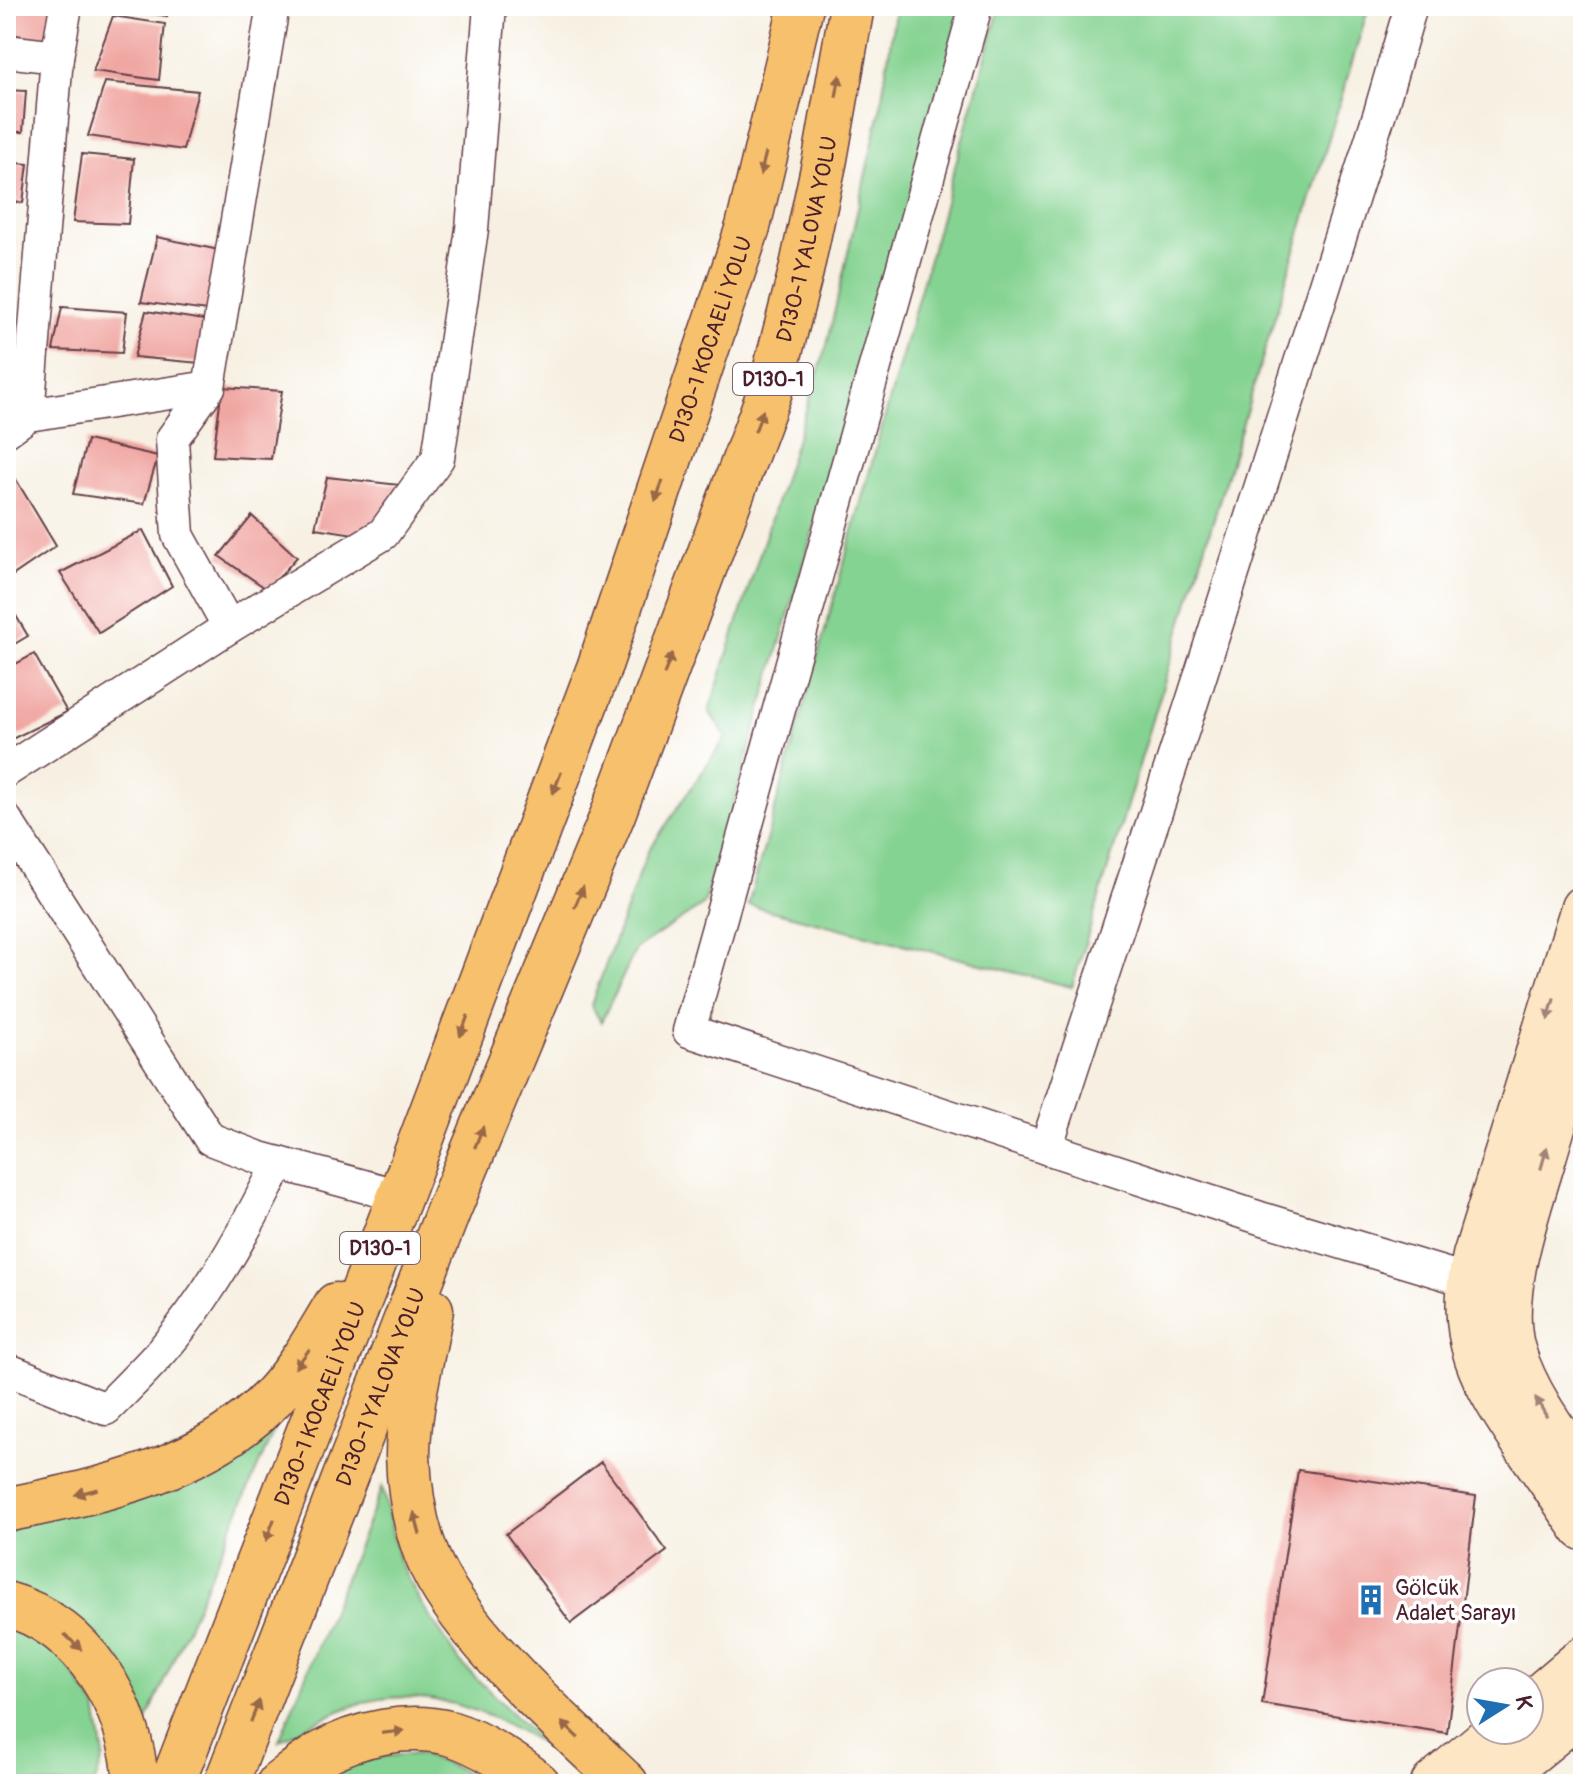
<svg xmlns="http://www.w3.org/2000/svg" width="1589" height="1790" font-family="Pangolin,sans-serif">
	<rect width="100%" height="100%" fill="#fff"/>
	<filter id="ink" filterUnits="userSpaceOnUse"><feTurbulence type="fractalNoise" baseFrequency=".0125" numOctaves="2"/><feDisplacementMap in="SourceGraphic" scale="16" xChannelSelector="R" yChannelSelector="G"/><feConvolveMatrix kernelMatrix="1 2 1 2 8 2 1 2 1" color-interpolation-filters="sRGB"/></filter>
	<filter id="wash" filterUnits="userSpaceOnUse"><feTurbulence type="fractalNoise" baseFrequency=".006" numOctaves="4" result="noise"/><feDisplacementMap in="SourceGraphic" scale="32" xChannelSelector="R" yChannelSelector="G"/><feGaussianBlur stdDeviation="1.8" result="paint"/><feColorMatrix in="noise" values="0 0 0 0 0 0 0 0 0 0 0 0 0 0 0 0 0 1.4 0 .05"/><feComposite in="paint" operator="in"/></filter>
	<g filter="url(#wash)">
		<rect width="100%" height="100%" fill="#f7f0e2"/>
		<!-- green -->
		<g fill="#85d392" stroke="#68795e" stroke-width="2">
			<path d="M896 6H966L704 904 636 949 601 1022 591 1005 647 853 726 737 709 711 827 345 880 111Z"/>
			<path d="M1000 6H1369L1072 987 748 905Z"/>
			<path d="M286 1403 143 1729 6 1584V1523Z"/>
			<path d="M382 1487 399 1562 421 1603 461 1663 546 1747C492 1711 422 1684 358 1704 330 1713 304 1728 279 1741Z"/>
			<path d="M6 1626 18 1628 60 1656 96 1707 104 1757 94 1784H6Z"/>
			<path d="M419 1754 460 1769 484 1784H313C351 1758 374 1756 419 1754Z"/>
		</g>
		<g id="blocks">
			<!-- building -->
			<g fill="#f0a5a0">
				<path d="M6 6H52L47 41 6 33Z"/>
				<path d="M120 6H167V16L120 8Z"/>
				<path d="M113 16 165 24 159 80 93 71Z"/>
				<path d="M105 82 198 91 183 150 88 136Z"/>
				<path d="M6 90 26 91 23 132H6Z"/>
				<path d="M82 154 134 159 128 224 73 222Z"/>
				<path d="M6 162 28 164 23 203 6 201Z"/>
				<path d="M157 237 219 250 207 311 141 302Z"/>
				<path d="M6 296 13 297 7 324H6Z"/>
				<path d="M62 307 127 312 122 353 53 350Z"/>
				<path d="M146 311 204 320 200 363 134 357Z"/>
				<path d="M222 387 282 391 271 459 213 456Z"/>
				<path d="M87 440 158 456 144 504 73 494Z"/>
				<path d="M6 463 56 546 6 580Z"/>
				<path d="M327 477 400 485 367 536 315 528Z"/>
				<path d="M252 516 297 557 268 590 219 556Z"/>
				<path d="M143 530 172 586 99 633 60 573Z"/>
				<path d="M6 599 28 636 6 649Z"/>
				<path d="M34 654 67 712 6 742V669Z"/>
				<path d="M601 1462 667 1551 571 1623 506 1534Z"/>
				<path d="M1298 1470 1476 1496 1447 1733 1262 1704Z"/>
			</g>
		</g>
	</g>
	<g filter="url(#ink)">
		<use href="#blocks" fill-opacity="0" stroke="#643e46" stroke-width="2"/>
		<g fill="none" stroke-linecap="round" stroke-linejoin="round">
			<!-- minor casing -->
			<g stroke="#643e46" stroke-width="35">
				<g id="minor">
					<path d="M976 6 689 1031 1260 1218 1469 1281"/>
					<path d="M6 51 57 57"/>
					<path d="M28 415 57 57 66 6"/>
					<path d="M6 431 28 415 209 387"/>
					<path d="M229 627 178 535 172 439 209 387 273 6"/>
					<path d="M6 771 229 627 383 534 438 458 472 229 490 6"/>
					<path d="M6 820 210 1139 260 1158 400 1196"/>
					<path d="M1046 1148 1192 702 1381 109 1411 6"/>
					<path d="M6 1369 106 1409C125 1390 144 1371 162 1351 210 1295 246 1229 279 1163"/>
				</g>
			</g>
			<!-- secondary casing -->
			<g stroke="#643e46" stroke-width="47">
				<g id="secondary">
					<path d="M1583 908 1475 1256C1455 1337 1482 1381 1526 1446 1545 1473 1564 1500 1583 1528"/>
					<path d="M1583 1030C1569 1075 1555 1119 1542 1164 1526 1217 1498 1296 1513 1350 1526 1394 1557 1435 1583 1472"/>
					<path d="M1529 1705 1583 1659"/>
					<path d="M1433 1784 1498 1730"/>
					<path d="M1492 1784 1583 1710"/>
				</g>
			</g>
			<!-- trunk casing -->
			<g stroke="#643e46" stroke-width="47">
				<g id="trunk">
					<path d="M431 1310C423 1356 408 1409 408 1455 409 1489 414 1523 427 1556 458 1633 565 1725 626 1784"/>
					<path d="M6 1510C102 1490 203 1471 273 1397 298 1370 317 1337 336 1305"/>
					<path d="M6 1604C84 1625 132 1706 136 1784"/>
					<path id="s1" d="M172 1784 400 1196 599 668 748 227 801 6"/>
					<path id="s2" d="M226 1784 449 1209 613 814 770 391 801 271 825 159 852 6"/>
					<path d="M279 1784C292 1774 305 1763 319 1755 357 1733 410 1722 452 1734 479 1742 517 1766 538 1784"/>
				</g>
			</g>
			<!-- minor -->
			<use href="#minor" stroke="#fff" stroke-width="32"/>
			<!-- secondary -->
			<use href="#secondary" stroke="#fce6c4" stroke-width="44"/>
			<!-- trunk -->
			<use href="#trunk" stroke="#f7c06c" stroke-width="44"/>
		</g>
		<!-- one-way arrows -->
		<defs><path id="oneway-solid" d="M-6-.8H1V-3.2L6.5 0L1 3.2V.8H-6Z" transform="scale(2)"/></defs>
		<g fill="#986748">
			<use href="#oneway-solid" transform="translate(838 86) rotate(-80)"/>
			<use href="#oneway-solid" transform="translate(763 164) rotate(104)"/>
			<use href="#oneway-solid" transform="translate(759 421) rotate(-69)"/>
			<use href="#oneway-solid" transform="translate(659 491) rotate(109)"/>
			<use href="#oneway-solid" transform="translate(668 664) rotate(-69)"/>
			<use href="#oneway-solid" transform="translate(557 783) rotate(111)"/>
			<use href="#oneway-solid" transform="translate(579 897) rotate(-67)"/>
			<use href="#oneway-solid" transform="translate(464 1026) rotate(111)"/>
			<use href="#oneway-solid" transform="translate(479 1137) rotate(-68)"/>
			<use href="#oneway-solid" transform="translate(302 1359) rotate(127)"/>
			<use href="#oneway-solid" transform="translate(86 1492) rotate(166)"/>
			<use href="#oneway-solid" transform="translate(417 1523) rotate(-105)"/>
			<use href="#oneway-solid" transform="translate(270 1530) rotate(111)"/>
			<use href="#oneway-solid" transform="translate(73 1642) rotate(43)"/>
			<use href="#oneway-solid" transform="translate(255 1711) rotate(-69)"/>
			<use href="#oneway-solid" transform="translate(570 1730) rotate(-136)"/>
			<use href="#oneway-solid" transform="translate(393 1732) rotate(-7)"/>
		</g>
		<g fill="#a38278">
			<use href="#oneway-solid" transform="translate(1551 1009) rotate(107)"/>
			<use href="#oneway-solid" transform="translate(1544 1158) rotate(-74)"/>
			<use href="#oneway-solid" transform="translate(1541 1407) rotate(-120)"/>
		</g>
	</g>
	<!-- icons -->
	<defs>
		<g id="building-bare" transform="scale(2.4)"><path d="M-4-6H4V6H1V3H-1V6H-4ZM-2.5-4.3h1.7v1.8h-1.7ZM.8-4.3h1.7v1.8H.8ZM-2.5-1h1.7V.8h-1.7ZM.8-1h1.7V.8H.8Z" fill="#1f6fb2" stroke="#fff" stroke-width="2.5" paint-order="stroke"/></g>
	</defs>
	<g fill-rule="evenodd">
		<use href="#building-bare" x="1371" y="1600"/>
	</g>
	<g text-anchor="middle" stroke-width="7" stroke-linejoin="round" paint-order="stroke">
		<!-- shield labels -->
		<g fill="#fff" stroke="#80626b" stroke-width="2">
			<rect x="733" y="363" width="80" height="32" rx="6"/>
			<rect x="340" y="1232" width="80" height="32" rx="6"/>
		</g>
		<g font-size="20" font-weight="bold" fill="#4a1f2b">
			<text x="773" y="386">D130-1</text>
			<text x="380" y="1255">D130-1</text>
		</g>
		<!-- street labels -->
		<g font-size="22" fill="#4a1f2b" stroke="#fff">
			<text dy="8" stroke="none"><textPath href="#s2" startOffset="1652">D130-1 YALOVA YOLU</textPath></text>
			<text dy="8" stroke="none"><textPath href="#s1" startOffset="1542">D130-1 KOCAELİ YOLU</textPath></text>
			<text dy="8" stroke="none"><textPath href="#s2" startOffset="426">D130-1 YALOVA YOLU</textPath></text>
			<text dy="8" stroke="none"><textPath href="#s1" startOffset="408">D130-1 KOCAELİ YOLU</textPath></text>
		</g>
		<!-- poi labels -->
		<g font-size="22" fill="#4a1f2b" stroke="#fff" text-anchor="start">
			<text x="1395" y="1595">Gölcük<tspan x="1395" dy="25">Adalet Sarayı</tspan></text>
		</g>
	</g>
	<!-- margin -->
	<rect width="1589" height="1790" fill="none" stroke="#fff" stroke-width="32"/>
	<!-- north arrow -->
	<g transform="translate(1505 1706) rotate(79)"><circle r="38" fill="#ffffff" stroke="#b7a5aa" stroke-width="2"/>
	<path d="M0-6L14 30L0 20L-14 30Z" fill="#1f6fb2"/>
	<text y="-12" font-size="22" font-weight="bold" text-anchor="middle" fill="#4a1f2b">K</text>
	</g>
</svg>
